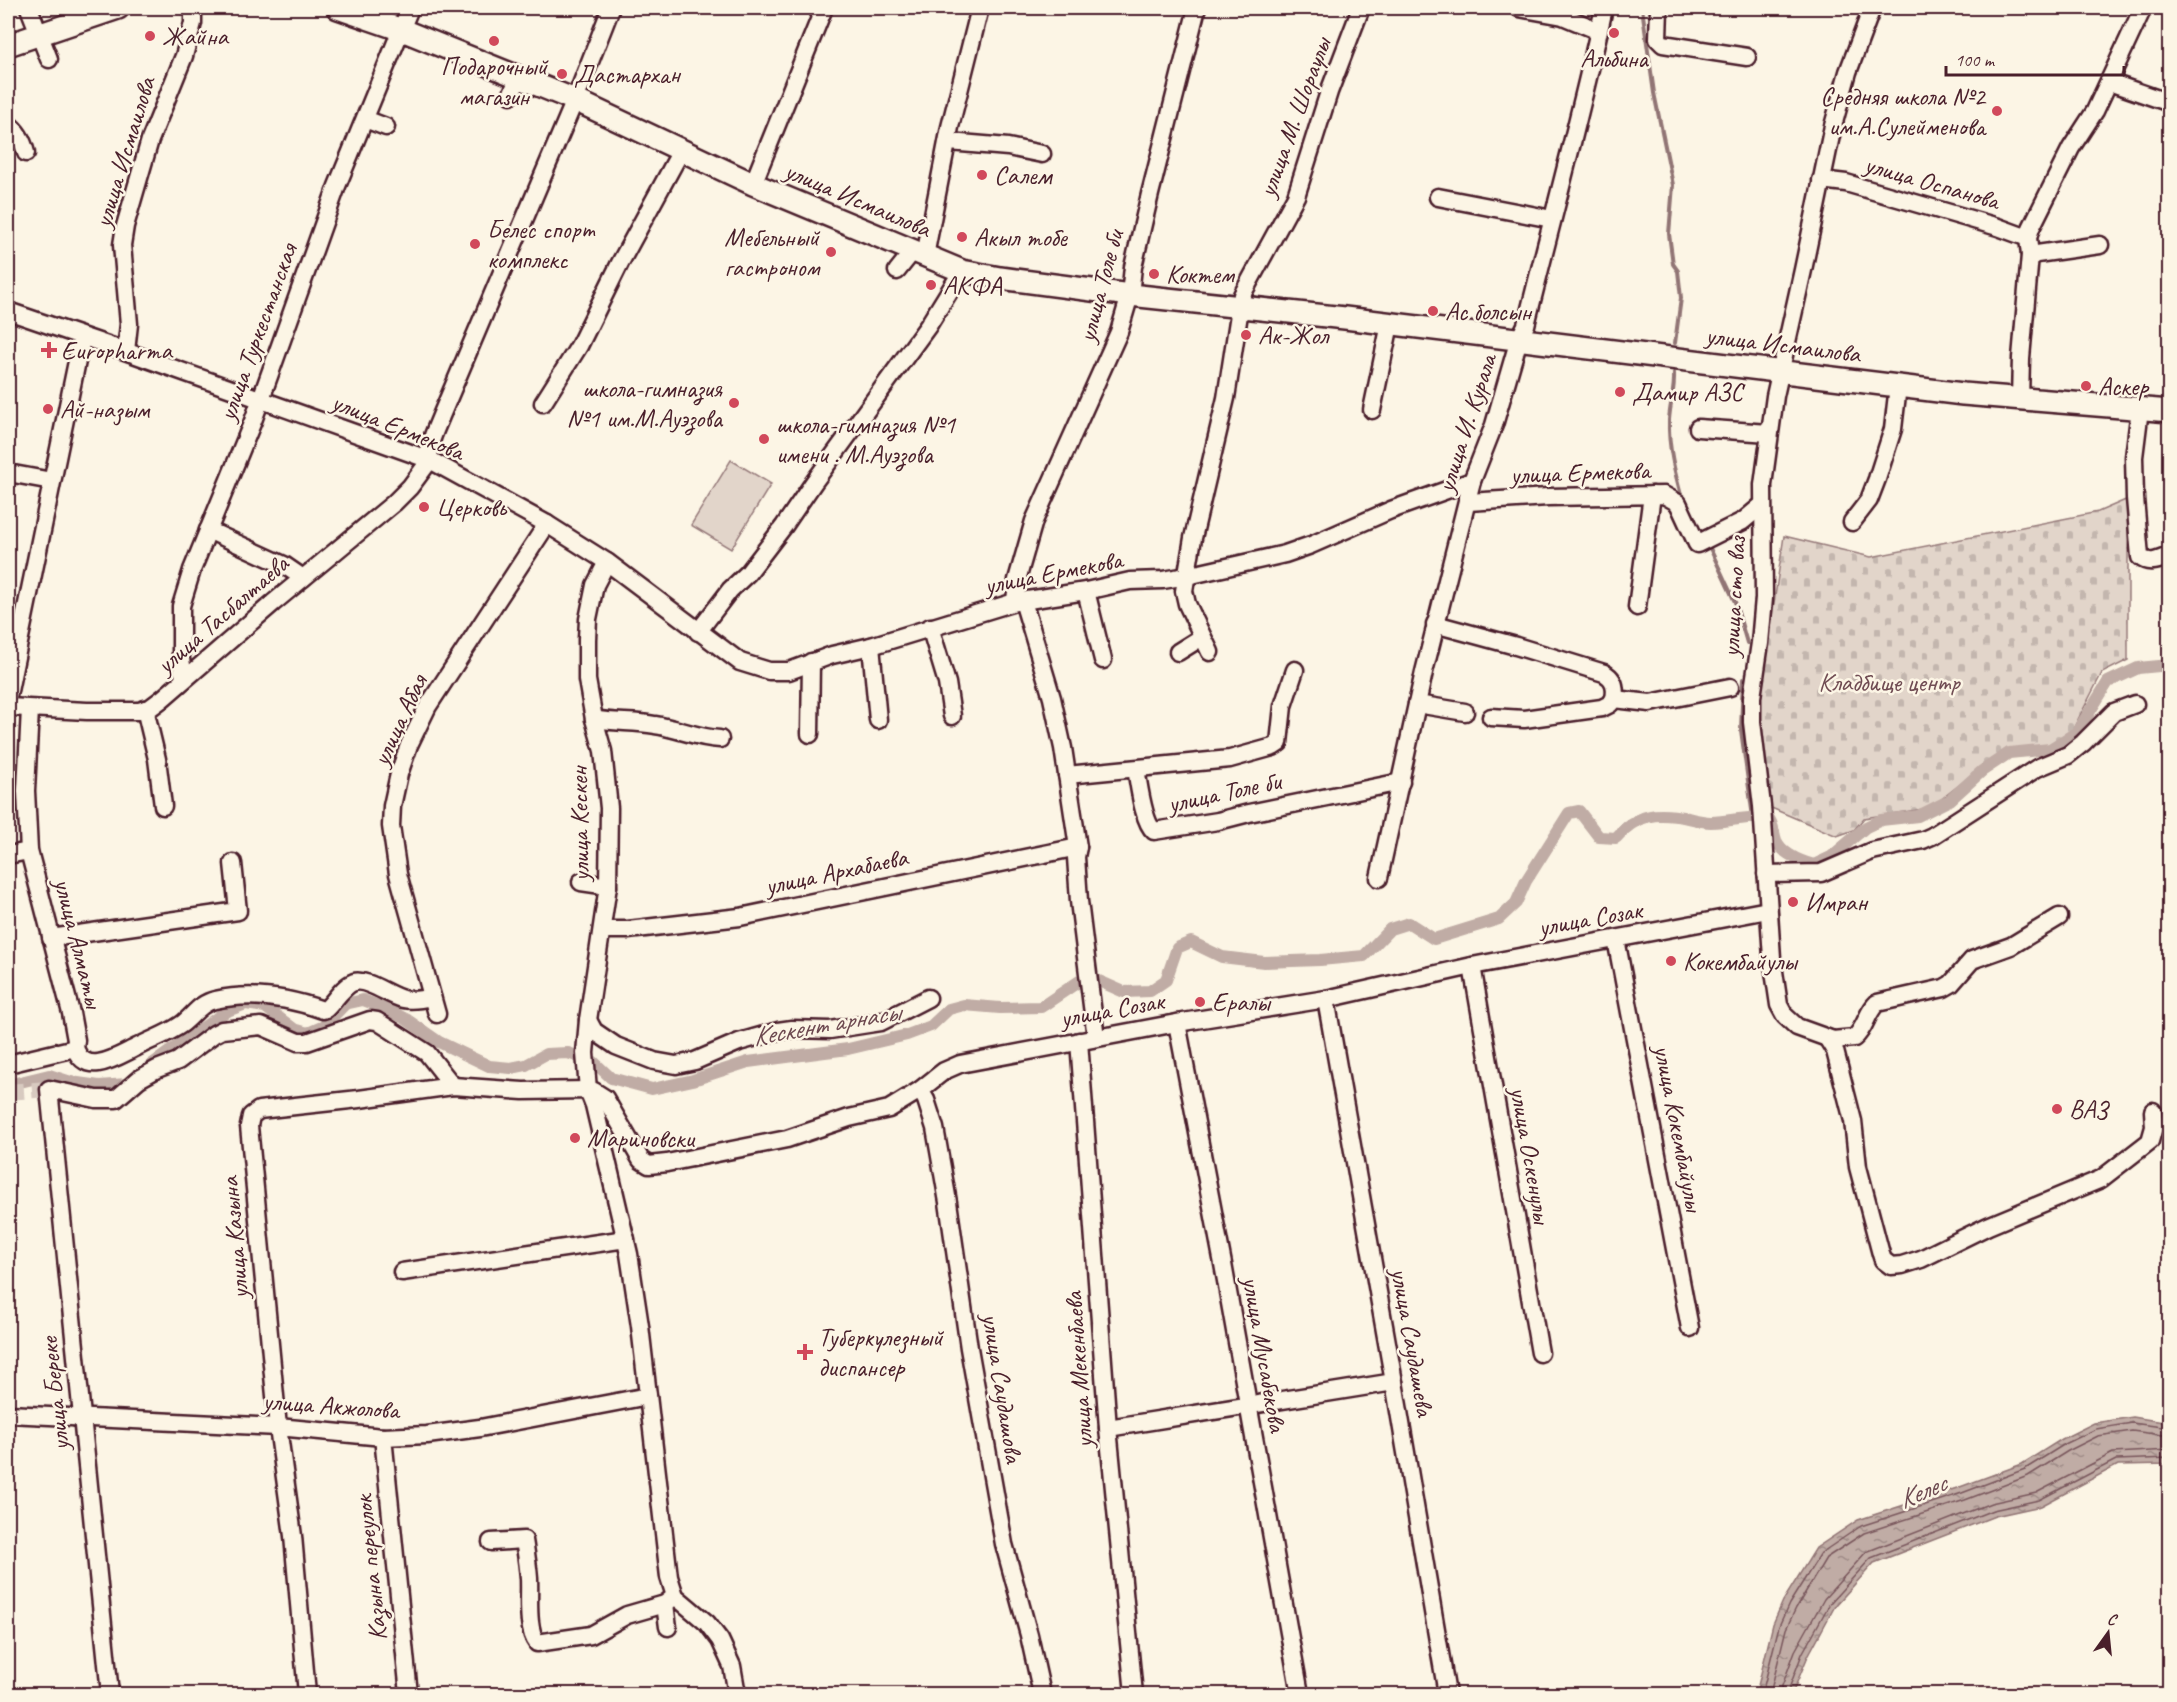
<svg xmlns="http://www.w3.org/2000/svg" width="2177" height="1702" font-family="Caveat,sans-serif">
	<defs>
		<pattern id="cemetery-stones" width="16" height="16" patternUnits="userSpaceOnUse" patternTransform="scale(1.5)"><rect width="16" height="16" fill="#e2d5ca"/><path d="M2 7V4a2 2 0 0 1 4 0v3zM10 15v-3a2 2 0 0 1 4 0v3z" fill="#c3b6ae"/></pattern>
		<pattern id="water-ripples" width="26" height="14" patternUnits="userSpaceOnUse" patternTransform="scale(1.5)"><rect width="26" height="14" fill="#c0aca5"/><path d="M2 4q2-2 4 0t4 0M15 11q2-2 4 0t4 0" fill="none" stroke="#9e8b87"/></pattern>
	</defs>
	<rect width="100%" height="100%" fill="#fcf5e5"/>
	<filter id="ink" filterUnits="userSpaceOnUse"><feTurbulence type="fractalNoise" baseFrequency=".0167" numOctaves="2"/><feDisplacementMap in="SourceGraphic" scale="12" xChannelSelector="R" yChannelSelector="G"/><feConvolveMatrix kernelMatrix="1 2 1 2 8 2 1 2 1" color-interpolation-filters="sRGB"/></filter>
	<g filter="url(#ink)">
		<!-- grass -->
		<path fill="#e2d5ca" stroke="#967a7a" stroke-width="1.5" d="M731 460 771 484 731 549 691 525Z"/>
		<!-- cemetery -->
		<path fill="url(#cemetery-stones)" stroke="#967a7a" stroke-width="1.5" d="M2128 499V660L2102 673 2073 729 2048 747 2005 751 1988 762 1930 808 1864 818 1854 830 1837 836 1769 807 1759 704 1784 536 1871 557 2098 512Z"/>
		<!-- water -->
		<path fill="url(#water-ripples)" stroke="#917474" stroke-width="1.5" d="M2133 1417 2169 1423V1464L2118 1465 2041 1506 1995 1516 1874 1563 1835 1606 1808 1656 1792 1694H1756L1773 1624 1783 1601 1816 1548 1858 1520 1960 1487 2022 1464 2062 1439 2094 1423Z"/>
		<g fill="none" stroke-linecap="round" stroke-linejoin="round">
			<!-- shore -->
			<g stroke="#79575c" stroke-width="1.5">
				<path d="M1762 1694 1779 1626 1789 1604 1821 1553 1861 1526 1962 1493 2025 1469 2065 1444 2096 1429 2132 1423 2170 1428"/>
				<path d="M1770 1694 1786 1629 1796 1608 1826 1558 1864 1533 1965 1500 2028 1476 2068 1451 2098 1436 2132 1431 2170 1436"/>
				<path d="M1779 1694 1795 1651 1824 1599 1866 1552 1991 1503 2036 1493 2113 1453 2170 1450"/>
				<path d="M1787 1694 1802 1654 1830 1603 1871 1558 1993 1510 2039 1500 2116 1460 2170 1458"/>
			</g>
			<!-- stream -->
			<g stroke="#917474" stroke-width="4">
				<path d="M1642 8 1654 93 1673 185 1669 234 1673 264 1678 271 1681 298 1675 343"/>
				<path d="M1674 373C1675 389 1670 404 1669 420 1668 447 1675 473 1682 499"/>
				<path d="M1708 544 1735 602 1747 643"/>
				<path d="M1743 679 1741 730 1753 817"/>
			</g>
			<!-- canal -->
			<g stroke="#c0aca5" stroke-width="12">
				<path d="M151 1065 225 1012 246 1004 265 1007 294 1029 308 1033 324 1026 345 1004 363 1000 384 1008 406 1019 439 1042 489 1066 511 1068 526 1065 546 1054 568 1053 594 1062 611 1078 652 1089 693 1080 748 1062 848 1049 907 1035 931 1026 949 1009 964 1005 1000 1008 1041 1007 1081 980 1099 981 1124 992 1150 991 1166 980 1177 948 1191 942 1222 957 1264 962 1320 960 1364 956 1390 929 1409 923 1434 939 1499 919 1516 903 1526 881 1569 813 1579 811 1599 837 1616 838C1637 813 1658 812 1688 818 1696 820 1704 822 1711 822 1731 821 1749 816 1768 817 1774 825 1773 831 1776 840 1782 854 1800 861 1814 865L1831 857 1866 827 1881 820 1918 816 1950 800 1982 771 2009 753 2050 749 2077 732 2108 682 2138 668 2170 665"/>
				<path d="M8 1085 49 1075 71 1082 99 1086 127 1084 132 1079"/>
			</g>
			<!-- minor-tunnel -->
			<path stroke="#d8cac0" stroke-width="16" stroke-dasharray="16 8" stroke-linecap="butt" d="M8 1092 49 1089"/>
			<!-- minor casing -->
			<g stroke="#4a1f2b" stroke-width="21">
				<g id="minor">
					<path d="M29 8 49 59"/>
					<path d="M1519 8 1563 16 1599 31"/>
					<path d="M1659 8 1658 39 1663 44 1747 57"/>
					<path d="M1872 8 1848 72 1833 126 1803 270 1775 396 1763 485 1764 598 1760 643 1752 697V722L1762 806 1772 958 1779 1005 1785 1016 1797 1027 1833 1040 1854 1038C1866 1028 1866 1013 1877 1003L1944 988 1951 984 1972 960 2011 946 2059 917"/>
					<path d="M2109 82 2170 103"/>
					<path d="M511 95 519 77"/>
					<path d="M365 119 386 127"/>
					<path d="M8 124C18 131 23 141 26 153"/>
					<path d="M949 142 1008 147 1042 154"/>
					<path d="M1821 180 1846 183 1998 227 2028 238"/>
					<path d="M753 184 824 8"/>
					<path d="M1438 197 1552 219"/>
					<path d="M2030 255 2100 245"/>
					<path d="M925 256 950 127 980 8"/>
					<path d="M897 271 913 251"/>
					<path d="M8 311 122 350 430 460 547 524 607 562 740 662 769 671H789L832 655 871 646 1015 602 1086 591 1130 581 1163 580 1187 576 1285 554 1311 545 1391 510 1472 481"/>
					<path d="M126 351 129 324 122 245 125 226 150 140 184 56 193 23V8"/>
					<path d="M2020 400 2021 358 2030 255 2028 238 2031 228 2071 148 2095 111 2143 8"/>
					<path d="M543 403 579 346 620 263 682 149"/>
					<path d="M2140 409 2134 457 2135 498 2140 557C2149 565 2160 560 2170 555"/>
					<path d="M1372 410 1390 324"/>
					<path d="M1698 428 1769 433"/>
					<path d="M8 473 52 481"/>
					<path d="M1468 502 1548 497 1664 495 1678 503 1697 544 1743 521 1762 505"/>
					<path d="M1852 522 1869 500 1877 479 1893 429 1898 386"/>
					<path d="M208 530 284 565 303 578"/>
					<path d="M607 562 595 585 588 619 587 639V680L594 719 603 751 609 808 608 886 588 1020 585 1053 588 1090 594 1105 629 1254 640 1326 669 1577 675 1596 707 1623 720 1640 732 1666 737 1694"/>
					<path d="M1086 591 1103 660"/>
					<path d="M1023 601 1052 698 1063 748 1078 847 1076 857 1079 901 1096 1038"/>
					<path d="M1015 602 1017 580 1034 521 1119 332 1130 295 1133 267 1150 194 1197 8"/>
					<path d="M1637 607 1652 495"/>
					<path d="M1435 624 1516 646 1604 673C1615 679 1616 688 1614 699"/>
					<path d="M930 627 947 683 952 716"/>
					<path d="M698 632 730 590 748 573 784 526 814 482 928 326 962 271"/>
					<path d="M871 646 878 720"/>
					<path d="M1178 652 1202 637"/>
					<path d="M1210 652 1187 604 1184 591 1193 538 1226 398 1242 295 1296 196 1329 92 1361 8"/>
					<path d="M184 679 181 659V606L192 570 253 421 337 186 410 8"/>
					<path d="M8 696 82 337"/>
					<path d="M1614 699 1650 703 1730 687"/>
					<path d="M1417 704 1465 712"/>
					<path d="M8 707 87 711H139L150 708 162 699 273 603 394 503 410 487 430 460C427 445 435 431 441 416L575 100 611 8"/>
					<path d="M30 709 26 791 29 851 71 1013 76 1040 75 1048"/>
					<path d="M145 709 157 759 163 806"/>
					<path d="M1491 717 1524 719 1602 708 1610 704 1614 699"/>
					<path d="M594 719C614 723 635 721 655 725 677 728 697 738 720 739"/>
					<path d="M810 734 811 662"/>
					<path d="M1136 769C1139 784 1143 822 1154 831L1218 821 1249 813 1401 782"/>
					<path d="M1067 775 1230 759 1273 747 1279 743 1283 706 1295 670"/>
					<path d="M8 855 29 851"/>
					<path d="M1766 874 1821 873 1872 851 1923 840 1932 836 2037 768 2068 755 2083 743 2114 712 2135 704"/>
					<path d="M1379 878 1424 672 1472 481 1494 425 1519 339 1526 325C1552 219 1581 114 1604 8"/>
					<path d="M581 882 608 886"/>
					<path d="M602 930H628L740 917 1078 847"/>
					<path d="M51 938 238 911 233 863"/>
					<path d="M1616 939 1690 1328"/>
					<path d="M1472 966 1540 1353"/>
					<path d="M1326 999 1394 1382 1447 1694"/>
					<path d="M437 1014 398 874 391 826 392 806 399 774 409 745 428 706 547 524"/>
					<path d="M588 1020 594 1031 616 1046 654 1061 676 1065 695 1061 739 1042 778 1031 792 1029 830 1030 881 1022 928 998"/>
					<path d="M1177 1023 1223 1264 1300 1694"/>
					<path d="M1827 1038 1835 1051 1853 1121 1858 1167 1881 1254 1883 1260 1891 1266 1902 1265 1921 1259 1988 1226 2101 1179 2150 1141 2154 1127 2153 1111"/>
					<path d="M1079 1041 1108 1428 1134 1694"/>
					<path d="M75 1048C86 1078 118 1056 137 1047 152 1039 168 1034 182 1024 193 1016 200 1003 215 1000 250 992 289 998 323 1010L326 1009C334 1002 343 986 354 982 366 978 390 996 403 999 413 1001 423 999 432 997"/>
					<path d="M8 1064 75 1048"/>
					<path d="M920 1090 926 1100 935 1128 948 1202 969 1348 1004 1544 1029 1635 1042 1694"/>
					<path d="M402 1272 626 1239"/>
					<path d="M8 1414 278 1427 383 1437 427 1435 480 1428 648 1396"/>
					<path d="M1108 1428 1394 1382"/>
					<path d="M383 1437 409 1694"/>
					<path d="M491 1542 524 1540C526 1553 528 1565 529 1578 530 1596 526 1629 537 1643L591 1635 627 1615 665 1604 675 1596"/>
					<path d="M665 1604 668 1627"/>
					<path d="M110 1694 49 1089 96 1099H116L139 1079 157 1069 178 1061 214 1034 222 1030 261 1026 298 1042H307L370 1020 377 1021 427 1053 453 1086"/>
					<path d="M307 1694 293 1536 278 1427 249 1126 251 1116 259 1110 359 1099 453 1086 523 1091 588 1090 594 1091 605 1098 641 1160 649 1165 667 1163 787 1139 849 1118 889 1109 920 1090 944 1071 960 1064 1177 1023 1326 999 1472 966 1768 910"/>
				</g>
			</g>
			<!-- major casing -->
			<g stroke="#4a1f2b" stroke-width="26">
				<g id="major">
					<path d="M338 8 402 30 575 100 753 184 962 271 1000 278 1130 295 1345 318 1963 394 2170 411"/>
					<path d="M8 45 118 8"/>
				</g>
			</g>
			<!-- minor -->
			<use href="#minor" stroke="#fcf5e5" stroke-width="16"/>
			<!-- major -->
			<use href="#major" stroke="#fcf5e5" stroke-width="21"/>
		</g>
	</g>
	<!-- markers -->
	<g fill="#d1495b" stroke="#fcf5e5" stroke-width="2">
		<circle cx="1614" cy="33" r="6"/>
		<circle cx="150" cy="36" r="6"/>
		<circle cx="494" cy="41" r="6"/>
		<circle cx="562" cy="74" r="6"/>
		<circle cx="1997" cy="111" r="6"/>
		<circle cx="982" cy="175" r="6"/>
		<circle cx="962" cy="237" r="6"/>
		<circle cx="475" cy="244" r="6"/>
		<circle cx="831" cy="252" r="6"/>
		<circle cx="1154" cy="274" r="6"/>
		<circle cx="931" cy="285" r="6"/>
		<circle cx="1433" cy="311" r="6"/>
		<circle cx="1246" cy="335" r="6"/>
		<path d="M46 341h6v6h6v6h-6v6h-6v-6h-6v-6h6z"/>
		<circle cx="2086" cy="386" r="6"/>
		<circle cx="1620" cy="392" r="6"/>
		<circle cx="734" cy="403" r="6"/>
		<circle cx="48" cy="409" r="6"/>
		<circle cx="764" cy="439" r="6"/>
		<circle cx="424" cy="507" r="6"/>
		<circle cx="1793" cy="902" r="6"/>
		<circle cx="1671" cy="961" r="6"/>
		<circle cx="1200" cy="1002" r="6"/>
		<circle cx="2057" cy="1109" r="6"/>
		<circle cx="575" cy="1138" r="6"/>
		<path d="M802 1343h6v6h6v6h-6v6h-6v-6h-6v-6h6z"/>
	</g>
	<g text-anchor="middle" stroke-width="5" stroke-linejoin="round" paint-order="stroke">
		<!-- poi labels -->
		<g font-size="26" fill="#4a1f2b" stroke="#fcf5e5" text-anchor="start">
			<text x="162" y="45">Жайна</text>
			<text x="1614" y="67" text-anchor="middle">Альбина</text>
			<text x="494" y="75" text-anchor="middle">Подарочный<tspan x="494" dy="30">магазин</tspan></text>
			<text x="574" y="83">Дастархан</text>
			<text x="1985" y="105" text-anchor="end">Средняя школа №2<tspan x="1985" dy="30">им.А.Сулейменова</tspan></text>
			<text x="994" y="184">Салем</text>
			<text x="487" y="238">Белес спорт<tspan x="487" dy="30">комплекс</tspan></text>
			<text x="819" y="246" text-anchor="end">Мебельный<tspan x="819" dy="30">гастроном</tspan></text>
			<text x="974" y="246">Акыл тобе</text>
			<text x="1166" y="283">Коктем</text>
			<text x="943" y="294">АКФА</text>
			<text x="1445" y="320">Ас болсын</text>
			<text x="1258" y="344">Ак-Жол</text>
			<text x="61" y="359">Europharma</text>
			<text x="2098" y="395">Аскер</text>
			<text x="722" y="397" text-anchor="end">школа-гимназия<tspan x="722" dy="30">№1 им.М.Ауэзова</tspan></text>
			<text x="1632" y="401">Дамир АЗС</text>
			<text x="60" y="418">Ай-назым</text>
			<text x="776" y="433">школа-гимназия №1<tspan x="776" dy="30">имени . М.Ауэзова</tspan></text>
			<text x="436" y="516">Церковь</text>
			<text x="1805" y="911">Имран</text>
			<text x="1683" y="970">Кокембайулы</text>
			<text x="1212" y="1011">Ералы</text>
			<text x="2069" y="1118">ВАЗ</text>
			<text x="587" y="1147">Мариновски</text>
			<text x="818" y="1346">Туберкулезный<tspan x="818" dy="30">диспансер</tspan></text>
		</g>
		<!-- street labels -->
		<g font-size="26" fill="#4a1f2b" stroke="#fcf5e5">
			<text transform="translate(1294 117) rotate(-70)" y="9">улица М. Шораулы</text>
			<text transform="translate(124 152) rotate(-73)" y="9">улица Исмаилова</text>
			<text transform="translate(1932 182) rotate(16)" y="9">улица Оспанова</text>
			<text transform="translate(858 199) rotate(23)" y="9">улица Исмаилова</text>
			<text transform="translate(1100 286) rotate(-75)" y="9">улица Толе би</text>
			<text transform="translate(257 332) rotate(-70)" y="9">улица Туркестанская</text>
			<text transform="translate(1783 344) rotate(7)" y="9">улица Исмаилова</text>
			<text transform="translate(1466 423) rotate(-72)" y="9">улица И. Курала</text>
			<text transform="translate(398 426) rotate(22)" y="9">улица Ермекова</text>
			<text transform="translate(1580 472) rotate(-2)" y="9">улица Ермекова</text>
			<text transform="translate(1053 572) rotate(-11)" y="9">улица Ермекова</text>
			<text transform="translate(1733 597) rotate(-87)" y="9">улица сто ваз</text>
			<text transform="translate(222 614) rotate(-41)" y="9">улица Тасбалтаева</text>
			<text transform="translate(399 720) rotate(-65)" y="9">улица Абая</text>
			<text transform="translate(1224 792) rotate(-12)" y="9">улица Толе би</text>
			<text transform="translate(579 824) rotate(-91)" y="9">улица Кескен</text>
			<text transform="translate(836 871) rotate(-12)" y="9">улица Архабаева</text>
			<text transform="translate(1590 918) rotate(-10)" y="9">улица Созак</text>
			<text transform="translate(79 943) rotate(76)" y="9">улица Алматы</text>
			<text transform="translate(1112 1009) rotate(-10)" y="9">улица Созак</text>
			<text transform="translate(1679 1128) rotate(79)" y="9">улица Кокембайулы</text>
			<text transform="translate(1531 1155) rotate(80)" y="9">улица Оскенулы</text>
			<text transform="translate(234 1238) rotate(-95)" y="9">улица Казына</text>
			<text transform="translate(1413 1342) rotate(80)" y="9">улица Саудашева</text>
			<text transform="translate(1265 1354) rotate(80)" y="9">улица Мусабекова</text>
			<text transform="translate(1078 1370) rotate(-94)" y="9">улица Мекенбаева</text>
			<text transform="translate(1003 1388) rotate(81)" y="9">улица Саудашова</text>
			<text transform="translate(54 1394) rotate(-96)" y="9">улица Береке</text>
			<text transform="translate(331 1405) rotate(4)" y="9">улица Акжолова</text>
			<text transform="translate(370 1568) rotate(-96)" y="9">Казына переулок</text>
		</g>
		<!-- park labels -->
		<g font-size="26" fill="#704c53" stroke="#fcf5e5">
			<text x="1889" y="691">Кладбище центр</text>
		</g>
		<!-- water labels -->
		<g font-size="27" font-style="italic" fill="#6d4950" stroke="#fcf5e5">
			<text transform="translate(826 1024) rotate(-10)" y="9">Кескент арнасы</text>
			<text transform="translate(1922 1491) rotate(-23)" y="9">Келес</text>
		</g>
	</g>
	<!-- margin -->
	<rect width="2177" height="1702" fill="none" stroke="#fcf5e5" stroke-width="30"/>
	<rect x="15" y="15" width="2147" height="1672" fill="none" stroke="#4a1f2b" stroke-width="2" filter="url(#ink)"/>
	<!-- north arrow -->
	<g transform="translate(2108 1633) rotate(15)" stroke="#fcf5e5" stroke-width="4.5" paint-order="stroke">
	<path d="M0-4.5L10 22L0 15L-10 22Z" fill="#4a1f2b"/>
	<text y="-9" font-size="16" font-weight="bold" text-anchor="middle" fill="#4a1f2b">С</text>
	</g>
	<!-- scale -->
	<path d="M1946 66v9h178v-9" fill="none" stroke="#4a1f2b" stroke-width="3"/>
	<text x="1955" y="66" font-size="18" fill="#4a1f2b" stroke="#fcf5e5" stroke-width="4.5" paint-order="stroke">100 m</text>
</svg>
